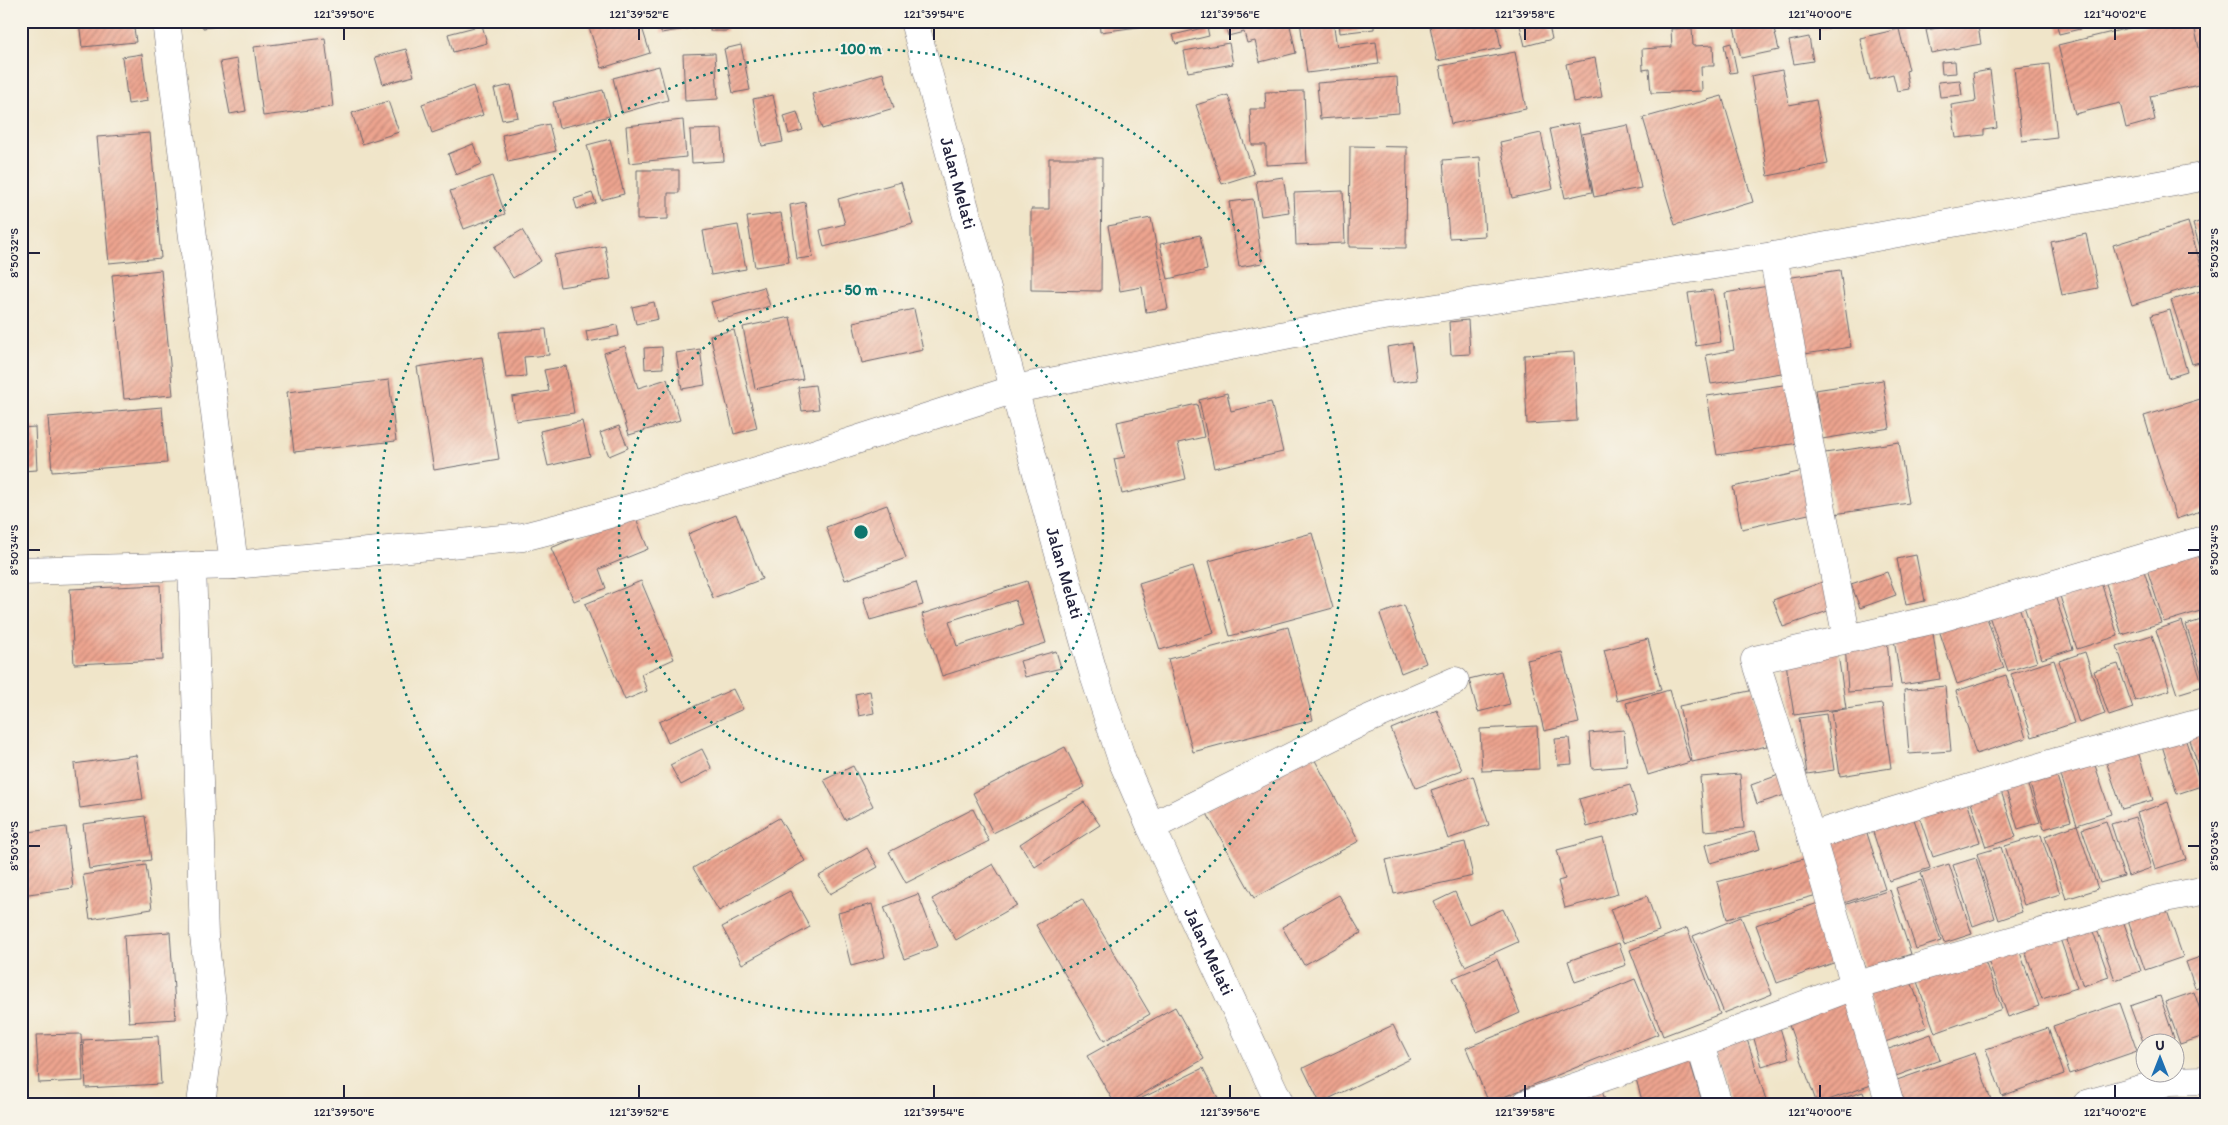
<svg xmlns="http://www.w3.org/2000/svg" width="2228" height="1125" font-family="Itim,sans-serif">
	<defs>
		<pattern id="building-hatch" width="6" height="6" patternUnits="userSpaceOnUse" patternTransform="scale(1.25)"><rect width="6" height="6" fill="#eda48f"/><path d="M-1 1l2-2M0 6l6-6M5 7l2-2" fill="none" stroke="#c08576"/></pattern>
	</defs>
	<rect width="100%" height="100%" fill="#f7f3e8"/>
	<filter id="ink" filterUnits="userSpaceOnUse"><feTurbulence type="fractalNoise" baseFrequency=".02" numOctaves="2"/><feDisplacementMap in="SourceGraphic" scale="10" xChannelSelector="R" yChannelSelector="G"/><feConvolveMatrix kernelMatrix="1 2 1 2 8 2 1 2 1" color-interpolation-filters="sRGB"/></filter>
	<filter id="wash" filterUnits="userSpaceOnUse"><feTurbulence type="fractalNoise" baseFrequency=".0096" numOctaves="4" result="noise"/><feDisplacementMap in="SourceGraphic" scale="20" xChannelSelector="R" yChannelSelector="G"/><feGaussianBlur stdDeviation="1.12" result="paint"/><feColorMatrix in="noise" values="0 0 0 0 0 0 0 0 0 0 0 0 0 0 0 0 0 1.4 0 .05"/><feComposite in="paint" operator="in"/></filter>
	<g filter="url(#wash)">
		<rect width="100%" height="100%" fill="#f0e5c9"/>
		<g id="blocks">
			<!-- building -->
			<g fill="url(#building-hatch)" fill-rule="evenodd">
				<path d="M79 21H133L136 42 82 47Z"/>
				<path d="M202 21H225L226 25 203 28Z"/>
				<path d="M587 21H640L650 53 602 68Z"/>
				<path d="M660 21H697L698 27 661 33Z"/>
				<rect x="710" y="21" width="17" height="10"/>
				<path d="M1099 21H1152L1153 25 1100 32Z"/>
				<path d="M1257 21H1289L1296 53 1260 62 1255 41 1247 43 1244 32 1228 36 1226 28Z"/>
				<path d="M1300 21H1333L1337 47 1376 42 1379 64 1307 73Z"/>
				<path d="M1339 21H1374V29L1340 33Z"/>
				<path d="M1429 21H1496L1501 48 1437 61Z"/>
				<path d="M1519 21H1548L1552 39 1525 46Z"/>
				<path d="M1772 21 1779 50 1741 58 1733 22Z"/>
				<path d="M1792 21H1829V28L1793 30Z"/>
				<path d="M1977 21 1981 44 1931 53 1926 30Z"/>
				<path d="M2056 21H2083L2084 28 2059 34Z"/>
				<path d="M2158 21H2193L2207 83 2150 96 2155 120 2126 128 2120 103 2075 114 2058 45Z"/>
				<path d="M482 25 487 43 453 52 448 34Z"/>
				<path d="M1207 27 1209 36 1176 44 1173 35Z"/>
				<path d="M1692 28 1693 46 1713 45 1714 66H1701L1702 91 1651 93 1649 69 1643 70 1642 49 1672 47 1671 29Z"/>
				<path d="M1899 29 1909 70 1906 71 1909 89 1897 91 1893 74 1870 80 1860 38Z"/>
				<path d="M1809 37 1813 61 1794 64 1789 41Z"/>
				<path d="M325 38 333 107 263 116 254 47Z"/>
				<path d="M1229 43 1233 64 1188 72 1184 51Z"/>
				<path d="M1731 43 1737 72 1730 73 1724 45Z"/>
				<path d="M741 45 750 90 733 93 724 49Z"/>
				<path d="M406 49 414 76 383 84 375 57Z"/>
				<path d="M1515 52 1526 109 1451 124 1440 66Z"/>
				<path d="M715 53 718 99 685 101 683 54Z"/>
				<path d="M142 54 148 101 128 104 122 57Z"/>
				<path d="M1595 58 1602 97 1573 102 1566 64Z"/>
				<path d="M237 59 246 111 230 114 220 62Z"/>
				<path d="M1955 61 1956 73 1942 74 1941 62Z"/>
				<path d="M2049 64 2057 137 2022 141 2014 68Z"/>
				<path d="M659 66 668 100 622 113 613 78Z"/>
				<path d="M1782 70 1789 105 1816 100 1828 164 1768 176 1751 76Z"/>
				<path d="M1990 70 1997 128 1984 130V135L1956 138 1951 105 1976 101 1973 73Z"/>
				<path d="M883 73 894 108 822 129 812 94Z"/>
				<path d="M1397 77 1399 113 1320 119 1317 83Z"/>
				<path d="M1960 80 1962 95 1940 97 1938 82Z"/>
				<path d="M511 85 518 117 502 120 494 89Z"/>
				<path d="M473 86 483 115 432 133 422 104Z"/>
				<path d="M603 90 610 116 559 128 553 102Z"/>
				<path d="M1304 91 1307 163 1266 165V145H1252L1250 109H1266L1265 92Z"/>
				<path d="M773 95 783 142 762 146 753 99Z"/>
				<path d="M1228 95 1254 174 1222 184 1196 105Z"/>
				<path d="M1722 96 1753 202 1675 225 1643 118Z"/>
				<path d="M388 101 399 132 362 144 352 113Z"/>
				<path d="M797 112 803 130 789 134 784 116Z"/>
				<path d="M683 120 686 157 629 163 626 126Z"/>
				<path d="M1578 123 1592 192 1565 198 1550 129Z"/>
				<path d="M549 124 556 151 508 162 502 135Z"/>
				<path d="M1628 125 1641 188 1594 197 1582 134Z"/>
				<path d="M722 129 724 161 692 163 690 130Z"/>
				<path d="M150 133 161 258 109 263 97 137Z"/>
				<path d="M1541 133 1553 189 1512 198 1500 142Z"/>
				<path d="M610 139 624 194 601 200 587 145Z"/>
				<path d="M473 144 482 164 456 175 448 154Z"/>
				<path d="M1350 146 1407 147 1406 248 1349 247Z"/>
				<path d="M1480 157 1485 236 1449 238 1443 160Z"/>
				<path d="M1049 158H1102L1101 291 1031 290V209H1049Z"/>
				<path d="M637 170H679V193H668V219L637 220Z"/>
				<path d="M492 176 505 214 464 229 450 191Z"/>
				<path d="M1283 177 1289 212 1261 216 1256 181Z"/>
				<path d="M901 182 913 224 824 247 820 230 845 224 838 199Z"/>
				<path d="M1343 191 1345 243 1296 245 1294 193Z"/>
				<path d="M592 193 596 203 577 209 574 199Z"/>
				<path d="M1253 199 1262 263 1239 267 1229 202Z"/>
				<path d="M805 202 813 257 797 259 790 205Z"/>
				<path d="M781 213 789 262 755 267 747 217Z"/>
				<path d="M1151 218 1168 309 1146 312 1142 287 1120 291 1108 226Z"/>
				<path d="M2207 219V267L2206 268 2193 224Z"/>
				<path d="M2188 222 2206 282 2132 305 2113 245Z"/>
				<path d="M738 225 746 269 711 275 703 231Z"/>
				<path d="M522 230 541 261 513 278 494 247Z"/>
				<path d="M2086 234 2098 288 2062 295 2051 242Z"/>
				<path d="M1200 235 1207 270 1168 279 1160 244Z"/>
				<path d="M605 246 611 279 560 287 554 255Z"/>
				<path d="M161 270 173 395 124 399 112 275Z"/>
				<path d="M1840 270 1851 347 1798 355 1786 278Z"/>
				<path d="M1775 285 1788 372 1711 384 1706 355 1734 350 1725 293Z"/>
				<path d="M764 287 770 306 717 321 711 302Z"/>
				<path d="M2207 289V360L2192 364 2171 300Z"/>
				<path d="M1713 290 1721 342 1696 346 1688 293Z"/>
				<path d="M654 302 658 319 636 324 632 307Z"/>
				<path d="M914 309 923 350 862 363 853 322Z"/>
				<path d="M2170 310 2187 372 2168 378 2151 315Z"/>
				<path d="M790 317 803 379 755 389 743 327Z"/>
				<path d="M1468 320 1470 354 1451 355 1449 322Z"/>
				<path d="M617 325 619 336 588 342 586 331Z"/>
				<path d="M546 329 549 355 524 357 526 376 506 378 499 332Z"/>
				<path d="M734 330 757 428 734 434 710 335Z"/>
				<path d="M1412 343 1417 380 1392 383 1387 347Z"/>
				<path d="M625 346 638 388 667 379 680 420 629 435 604 353Z"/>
				<path d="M662 347 663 368 645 369 644 348Z"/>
				<path d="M700 349 705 385 682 389 676 353Z"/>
				<path d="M1574 352 1577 421 1527 424 1524 355Z"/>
				<path d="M482 357 499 459 434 470 417 367Z"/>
				<path d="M566 366 574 413 516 421 512 397 549 391 544 370Z"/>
				<path d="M389 380 396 441 294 452 287 392Z"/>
				<path d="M1883 380 1890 428 1822 439 1815 390Z"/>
				<path d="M1790 384 1799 443 1717 455 1707 396Z"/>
				<path d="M815 385 819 409 802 411 798 387Z"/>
				<path d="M1227 393 1231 411 1271 402 1283 452 1214 468 1199 400Z"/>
				<path d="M2207 397V509L2176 519 2144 416Z"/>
				<path d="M1197 404 1204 437 1178 443 1186 479 1122 494 1114 459 1125 457 1117 422Z"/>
				<path d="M162 407 167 463 52 472 48 417Z"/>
				<path d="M582 421 590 456 548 466 540 431Z"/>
				<path d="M619 426 628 448 609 456 600 433Z"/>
				<path d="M35 427 37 470 21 471V428Z"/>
				<path d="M1899 442 1909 503 1834 514 1825 453Z"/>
				<path d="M1803 471 1813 513 1742 529 1733 487Z"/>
				<path d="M887 505 906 558 845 580 826 527Z"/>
				<path d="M634 513 648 549 599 569 606 588 574 601 551 548Z"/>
				<path d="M736 514 762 579 713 598 688 534Z"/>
				<path d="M1312 533 1333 608 1230 636 1209 561Z"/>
				<path d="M2194 543 2207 581V609L2164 622 2144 560Z"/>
				<path d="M1916 555 1925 601 1906 605 1897 559Z"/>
				<path d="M2142 565 2161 623 2122 635 2104 577Z"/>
				<path d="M1193 566 1214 633 1160 650 1139 583Z"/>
				<path d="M1887 572 1896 595 1860 608 1851 584Z"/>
				<path d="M2099 576 2118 636 2077 649 2058 590Z"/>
				<path d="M641 581 674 659 641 674 647 691 625 700 585 604Z"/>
				<path d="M1027 581 1046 643 942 676 922 614ZM1015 600 1023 625 957 646 949 621Z"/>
				<path d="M1825 581 1836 608 1783 627 1773 600Z"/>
				<path d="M916 582 923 605 870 620 863 598Z"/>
				<path d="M160 585 163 660 74 664 70 589Z"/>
				<path d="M2052 587 2073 649 2042 659 2021 597Z"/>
				<path d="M2017 600 2037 662 2008 671 1987 610Z"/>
				<path d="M1404 605 1426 663 1401 673 1380 614Z"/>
				<path d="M1986 615 2004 668 1957 684 1939 630Z"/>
				<path d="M2207 618V687H2206L2186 625Z"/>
				<path d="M2182 621 2203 686 2177 694 2156 630Z"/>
				<path d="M1288 627 1313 720 1193 752 1168 659Z"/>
				<path d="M1932 627 1940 679 1901 685 1893 632Z"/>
				<path d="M2152 635 2170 690 2135 701 2117 646Z"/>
				<path d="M1887 638 1891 689 1848 692 1845 642Z"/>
				<path d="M1648 639 1661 690 1617 701 1604 650Z"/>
				<path d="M1837 648 1846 708 1794 715 1785 657Z"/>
				<path d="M1056 651 1061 668 1025 677 1020 661Z"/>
				<path d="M1562 652 1579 723 1544 731 1527 660Z"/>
				<path d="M2085 652 2105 714 2079 723 2059 661Z"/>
				<path d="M2054 660 2074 723 2032 737 2011 674Z"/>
				<path d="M2118 664 2133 708 2109 716 2094 671Z"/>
				<path d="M1501 671 1510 704 1478 712 1469 679Z"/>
				<path d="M2006 675 2026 738 1976 754 1956 691Z"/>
				<path d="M1945 686 1951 751 1909 754 1904 690Z"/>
				<path d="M733 689 743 709 668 743 659 722Z"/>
				<path d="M1669 690 1690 762 1648 775 1626 703Z"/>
				<path d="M1754 690 1767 746 1692 762 1679 706Z"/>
				<path d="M870 691 874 713 859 716 855 694Z"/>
				<path d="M1882 704 1891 768 1840 776 1831 711Z"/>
				<path d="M1437 710 1462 770 1416 788 1391 729Z"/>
				<path d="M1826 714 1834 770 1807 774 1799 718Z"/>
				<path d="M2207 725V783L2204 784 2187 731Z"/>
				<path d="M1537 726 1539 769 1482 771 1480 729Z"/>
				<path d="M1624 730 1627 766 1592 769 1589 733Z"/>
				<path d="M2183 732 2201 786 2177 794 2160 739Z"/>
				<path d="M1569 738 1572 764 1558 765 1555 739Z"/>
				<path d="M2135 742 2153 800 2122 809 2103 752Z"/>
				<path d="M1065 747 1085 787 993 833 973 793Z"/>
				<path d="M702 749 712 769 681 785 670 765Z"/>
				<path d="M1311 753 1359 841 1254 898 1205 810Z"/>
				<path d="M2091 753 2111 814 2077 825 2057 764Z"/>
				<path d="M136 755 143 799 80 808 74 764Z"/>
				<path d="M853 766 873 806 845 820 824 780Z"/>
				<path d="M2054 767 2071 821 2044 829 2027 775Z"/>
				<path d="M1787 772 1794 792 1757 804 1751 785Z"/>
				<path d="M1740 774 1744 828 1704 831 1700 777Z"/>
				<path d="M2024 774 2040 822 2018 829 2003 780Z"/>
				<path d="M1473 776 1489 825 1448 839 1431 790Z"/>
				<path d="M1998 782 2016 837 1986 847 1967 791Z"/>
				<path d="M1630 785 1638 813 1587 827 1579 799Z"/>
				<path d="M1964 792 1980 842 1933 857 1916 807Z"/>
				<path d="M1084 802 1100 825 1035 867 1020 844Z"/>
				<path d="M2168 802 2186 859 2155 869 2137 813Z"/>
				<path d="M1910 807 1930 868 1889 881 1869 820Z"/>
				<path d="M973 809 989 841 906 883 889 852Z"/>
				<path d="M145 816 151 860 89 869 83 824Z"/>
				<path d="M2135 817 2151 868 2128 876 2111 824Z"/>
				<path d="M779 818 805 861 719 911 693 868Z"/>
				<path d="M2106 821 2124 876 2100 883 2082 829Z"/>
				<path d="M1864 824 1885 889 1844 903 1823 837Z"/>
				<path d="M2077 825 2098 889 2066 899 2045 836Z"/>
				<path d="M66 827 73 888 21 895V833Z"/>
				<path d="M1755 831 1760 849 1710 863 1705 845Z"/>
				<path d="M2041 835 2060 894 2024 905 2005 846Z"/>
				<path d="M1603 838 1618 894 1565 908 1558 881 1565 879 1557 850Z"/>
				<path d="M1465 842 1473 876 1394 894 1386 860Z"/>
				<path d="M2001 847 2022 912 1999 920 1977 854Z"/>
				<path d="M867 848 878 867 830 894 819 876Z"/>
				<path d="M1811 857 1821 894 1727 919 1717 882Z"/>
				<path d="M1976 858 1995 918 1973 926 1953 865Z"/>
				<path d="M993 864 1017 905 956 940 932 899Z"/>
				<path d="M1949 864 1972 934 1944 943 1921 873Z"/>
				<path d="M146 865 152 909 90 919 83 875Z"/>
				<path d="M1921 880 1941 941 1916 949 1896 888Z"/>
				<path d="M1890 890 1911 954 1865 969 1844 905Z"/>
				<path d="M790 891 810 927 742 964 722 927Z"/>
				<path d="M1455 892 1469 924 1503 909 1518 942 1465 966 1434 902Z"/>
				<path d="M918 894 938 946 904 959 884 907Z"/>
				<path d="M1339 895 1361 933 1304 965 1282 927Z"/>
				<path d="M1647 896 1659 931 1623 943 1610 909Z"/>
				<path d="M1082 899 1150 1014 1104 1041 1036 925Z"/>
				<path d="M1818 903 1839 961 1777 983 1756 925Z"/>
				<path d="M872 904 885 957 851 966 838 913Z"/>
				<path d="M2165 905 2183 957 2145 970 2127 918Z"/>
				<path d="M2120 912 2141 971 2115 980 2094 921Z"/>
				<path d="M1741 917 1772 994 1724 1013 1693 936Z"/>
				<path d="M2089 920 2109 977 2083 986 2063 929Z"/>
				<path d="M1687 928 1720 1014 1663 1036 1630 950Z"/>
				<path d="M2057 930 2077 988 2042 999 2022 942Z"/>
				<path d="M170 932 176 1019 129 1022 124 935Z"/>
				<path d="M2016 941 2039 1006 2008 1017 1985 952Z"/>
				<path d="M1619 943 1626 965 1575 982 1568 961Z"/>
				<path d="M1981 950 2002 1009 1935 1033 1914 973Z"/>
				<path d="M2203 956 2207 966V984L2195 988 2186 962Z"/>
				<path d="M1497 959 1520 1013 1477 1032 1453 978Z"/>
				<path d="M1909 975 1927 1027 1885 1042 1867 989Z"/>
				<path d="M1635 979 1658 1034 1489 1103 1466 1048Z"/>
				<path d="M2194 992 2207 1030V1035L2180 1044 2165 1002Z"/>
				<path d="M1845 993 1877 1083 1817 1104 1785 1014Z"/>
				<path d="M2160 996 2174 1038 2160 1042H2146L2145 1047 2130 1006Z"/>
				<path d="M2120 1003 2137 1051 2070 1074 2053 1026Z"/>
				<path d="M1175 1007 1204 1059 1125 1104H1115L1087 1056Z"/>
				<path d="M1779 1024 1789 1058 1762 1066 1752 1032Z"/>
				<path d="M1393 1025 1410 1059 1320 1103 1303 1068Z"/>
				<path d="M2048 1028 2064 1074 2002 1096 1986 1049Z"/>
				<path d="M81 1034 83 1081 39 1083 36 1035Z"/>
				<path d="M1931 1034 1940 1060 1896 1076 1886 1050Z"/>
				<path d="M158 1036 161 1084 86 1088 83 1040Z"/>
				<path d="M1746 1036 1767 1103 1765 1104H1732L1714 1046Z"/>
				<path d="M1687 1052 1703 1104H1643L1633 1068Z"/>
				<path d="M1975 1053 1991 1100 1982 1104H1905L1897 1080Z"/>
				<path d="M1203 1068 1221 1104H1130Z"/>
				<path d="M1601 1087 1606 1104H1561Z"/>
				<path d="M1863 1092 1867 1104H1828V1103Z"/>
			</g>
		</g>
	</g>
	<g filter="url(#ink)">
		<use href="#blocks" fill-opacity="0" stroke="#6a666d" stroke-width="1"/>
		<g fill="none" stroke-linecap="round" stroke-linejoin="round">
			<!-- minor casing -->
			<g stroke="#6a666d" stroke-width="29">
				<g id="minor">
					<path d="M166 21 234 565"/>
					<path id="s1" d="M914 21 1056 543 1094 675 1122 760 1151 827 1280 1104"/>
					<path d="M1773 256 1847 639"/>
					<path d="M192 566 204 936 213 1014 201 1104"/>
					<path d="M21 571 234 565 523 537 585 521 794 460 1015 389 1365 319 1773 256 2207 176"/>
					<path d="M1151 827 1359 723 1455 681"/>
					<path d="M1811 836 2060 761 2207 721"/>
					<path d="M1700 1044 1718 1104"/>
					<path d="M1526 1104 1700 1044 1854 986 2154 900 2207 890"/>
					<path d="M1890 1104 1811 836 1755 660 1940 618 2207 539"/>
					<path d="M2087 1104 2170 1081 2207 1080"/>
				</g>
			</g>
			<!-- minor -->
			<use href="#minor" stroke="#fff" stroke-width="28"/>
		</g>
	</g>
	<!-- ticks -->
	<path fill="none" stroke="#22223b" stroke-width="2" d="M344 28V40M639 28V40M934 28V40M1230 28V40M1525 28V40M1820 28V40M2115 28V40M28 253H40M2188 253H2200M28 550H40M2188 550H2200M28 846H40M2188 846H2200M344 1085V1098M639 1085V1098M934 1085V1098M1230 1085V1098M1525 1085V1098M1820 1085V1098M2115 1085V1098"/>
	<!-- distance rings -->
	<g fill="none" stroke="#0f766e" stroke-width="2.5" stroke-dasharray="2.5 5">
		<circle cx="861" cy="532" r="242"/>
		<circle cx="861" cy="532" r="483"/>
	</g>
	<g text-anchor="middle" stroke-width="4.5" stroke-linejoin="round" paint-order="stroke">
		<!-- street labels -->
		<g font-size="18" fill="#22223b" stroke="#f7f3e8">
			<text dy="6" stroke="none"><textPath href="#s1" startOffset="168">Jalan Melati</textPath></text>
			<text dy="6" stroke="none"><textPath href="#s1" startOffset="572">Jalan Melati</textPath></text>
			<text dy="6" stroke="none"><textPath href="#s1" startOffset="978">Jalan Melati</textPath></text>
		</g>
	</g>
	<circle cx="861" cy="532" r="8" fill="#0f766e" stroke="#f7f3e8" stroke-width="2.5"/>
	<g font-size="15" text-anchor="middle" font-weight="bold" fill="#0f766e" stroke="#f7f3e8" stroke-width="4.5" stroke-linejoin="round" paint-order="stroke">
		<text x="861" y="54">100 m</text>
		<text x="861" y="295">50 m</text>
	</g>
	<!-- margin -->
	<rect width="2228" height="1125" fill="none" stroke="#f7f3e8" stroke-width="55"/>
	<!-- north arrow -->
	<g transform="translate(2160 1058)"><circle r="24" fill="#f7f3e8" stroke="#a29fa3"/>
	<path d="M0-4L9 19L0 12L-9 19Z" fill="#1f6fb2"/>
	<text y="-8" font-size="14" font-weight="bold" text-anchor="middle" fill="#22223b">U</text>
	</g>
	<rect x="28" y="28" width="2172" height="1070" fill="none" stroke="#22223b" stroke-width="2"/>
	<g font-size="12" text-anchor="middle" fill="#22223b">
		<text x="344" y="18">121°39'50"E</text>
		<text x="639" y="18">121°39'52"E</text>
		<text x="934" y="18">121°39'54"E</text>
		<text x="1230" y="18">121°39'56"E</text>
		<text x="1525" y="18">121°39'58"E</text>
		<text x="1820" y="18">121°40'00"E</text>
		<text x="2115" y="18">121°40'02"E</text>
		<text transform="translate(14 253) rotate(-90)" y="4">8°50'32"S</text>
		<text transform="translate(2214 253) rotate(-90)" y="4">8°50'32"S</text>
		<text transform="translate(14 550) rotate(-90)" y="4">8°50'34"S</text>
		<text transform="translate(2214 550) rotate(-90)" y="4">8°50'34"S</text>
		<text transform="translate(14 846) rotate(-90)" y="4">8°50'36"S</text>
		<text transform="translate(2214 846) rotate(-90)" y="4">8°50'36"S</text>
		<text x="344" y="1116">121°39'50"E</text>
		<text x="639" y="1116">121°39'52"E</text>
		<text x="934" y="1116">121°39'54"E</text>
		<text x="1230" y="1116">121°39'56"E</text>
		<text x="1525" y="1116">121°39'58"E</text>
		<text x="1820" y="1116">121°40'00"E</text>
		<text x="2115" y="1116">121°40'02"E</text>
	</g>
</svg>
